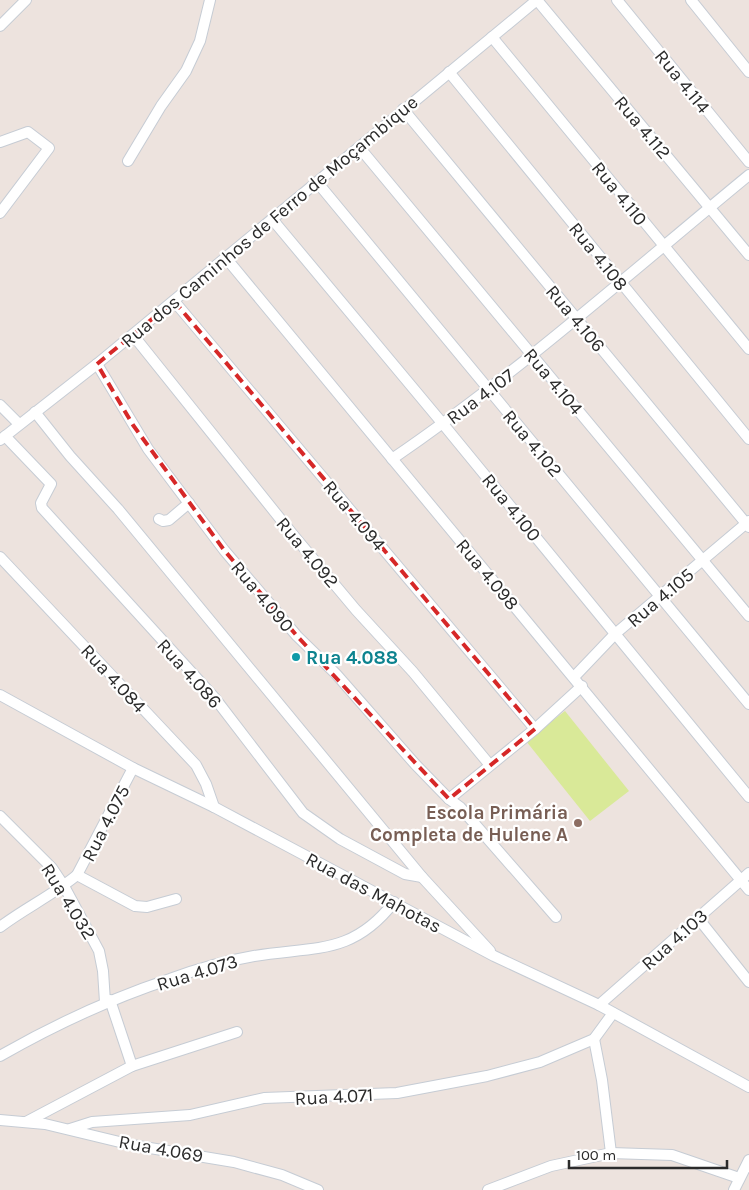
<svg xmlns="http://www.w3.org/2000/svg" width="749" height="1190" font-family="Karla,sans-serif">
	<rect width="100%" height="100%" fill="#ede3de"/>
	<!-- pitch -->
	<path fill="#d9e998" d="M565 711 629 791 590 821 526 741Z"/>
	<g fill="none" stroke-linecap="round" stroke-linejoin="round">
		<!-- minor casing -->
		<g stroke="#c6ccd4" stroke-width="12">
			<g id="minor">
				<path d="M537 0 749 255"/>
				<path d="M617 0 749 162"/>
				<path d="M691 0 749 72"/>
				<path d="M0 26 26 0"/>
				<path d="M492 37 749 349"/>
				<path d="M449 72 749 439"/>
				<path d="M403 109 749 527"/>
				<path d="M0 142 28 132 49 148 0 213"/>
				<path d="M359 147 749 616"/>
				<path d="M128 161 161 106 186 71 200 41 210 0"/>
				<path d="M317 182 749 704"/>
				<path d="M272 219 443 424 749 797"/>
				<path d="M226 258 749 890"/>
				<path d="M174 301 535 729"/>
				<path d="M133 335 294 536 356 610 413 672 489 764"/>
				<path d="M97 364 148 449 224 550 297 636 336 674 415 764 449 799 460 807 556 917"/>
				<path d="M0 405 19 424"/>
				<path d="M35 412 70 456 118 509 422 877 490 951"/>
				<path d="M5 436 51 484 41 503 42 508 214 697 303 813 340 839 405 874 422 877"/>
				<path d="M0 440 97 364 537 0"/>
				<path d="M392 459C518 373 631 272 749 175"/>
				<path d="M159 519 163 521 169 520 189 503"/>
				<path d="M0 557 196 765 206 784 214 807"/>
				<path d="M574 677 615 634 749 521"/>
				<path d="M0 695 133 768 214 807 494 956 599 1005 749 1087"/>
				<path d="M449 799 535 729 582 686"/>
				<path d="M0 816 52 868 64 886 99 951 103 971 105 1002"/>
				<path d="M77 875 135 906 147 907 176 899"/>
				<path d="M698 918 749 982"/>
				<path d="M0 927C25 908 53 895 77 875L133 768"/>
				<path d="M110 1000 132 1066"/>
				<path d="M599 1005 749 873"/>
				<path d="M594 1039 602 1080 611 1153"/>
				<path d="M0 1056C54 1025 110 999 170 979 197 969 225 961 254 956 314 946 352 956 394 902"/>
				<path d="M0 1120 45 1124 132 1145 234 1162 282 1175 318 1190"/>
				<path d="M26 1122 132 1066 237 1032"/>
				<path d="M70 1129 92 1122 190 1115 264 1098 397 1093 487 1076 540 1062 594 1039 613 1013"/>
				<path d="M488 1190 551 1166 611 1153 672 1155 739 1178"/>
				<path d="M734 1190 749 1160"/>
			</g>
		</g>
		<!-- minor -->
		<use href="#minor" stroke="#fff" stroke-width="10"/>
	</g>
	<!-- marked area -->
	<path fill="none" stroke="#d62828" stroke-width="4" stroke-dasharray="10 6" stroke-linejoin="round" d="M174 301 535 729 449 799 297 636 224 550 133 425 97 364Z"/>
	<!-- markers -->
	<circle fill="#0f9aa8" stroke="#fff" stroke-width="2" cx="296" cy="657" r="5"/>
	<circle fill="#8d6e63" stroke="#fff" stroke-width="2" cx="578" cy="823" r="5"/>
	<g text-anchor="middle" stroke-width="4.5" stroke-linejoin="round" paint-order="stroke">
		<!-- street labels -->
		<g font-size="19" fill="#2b2b2b" stroke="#fff">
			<text transform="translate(683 81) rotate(51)" y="7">Rua 4.114</text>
			<text transform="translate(643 127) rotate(50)" y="7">Rua 4.112</text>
			<text transform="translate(620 193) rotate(51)" y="7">Rua 4.110</text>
			<text transform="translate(269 221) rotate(-40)" y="7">Rua dos Caminhos de Ferro de Moçambique</text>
			<text transform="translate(599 256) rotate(51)" y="7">Rua 4.108</text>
			<text transform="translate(576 318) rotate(50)" y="7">Rua 4.106</text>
			<text transform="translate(554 381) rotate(50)" y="7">Rua 4.104</text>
			<text transform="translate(480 396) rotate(-37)" y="7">Rua 4.107</text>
			<text transform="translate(533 443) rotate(50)" y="7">Rua 4.102</text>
			<text transform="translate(512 507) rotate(51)" y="7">Rua 4.100</text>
			<text transform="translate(355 515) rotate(50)" y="7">Rua 4.094</text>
			<text transform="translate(308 552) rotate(50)" y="7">Rua 4.092</text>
			<text transform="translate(488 574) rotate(50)" y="7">Rua 4.098</text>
			<text transform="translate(263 596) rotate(50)" y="7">Rua 4.090</text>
			<text transform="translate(660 597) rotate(-40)" y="7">Rua 4.105</text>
			<text transform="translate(190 673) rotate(48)" y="7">Rua 4.086</text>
			<text transform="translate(114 678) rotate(47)" y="7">Rua 4.084</text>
			<text transform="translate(105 823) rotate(-63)" y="7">Rua 4.075</text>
			<text transform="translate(374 892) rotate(28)" y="7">Rua das Mahotas</text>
			<text transform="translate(69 901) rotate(58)" y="7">Rua 4.032</text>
			<text transform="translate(674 939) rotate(-42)" y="7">Rua 4.103</text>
			<text transform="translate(197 972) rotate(-17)" y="7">Rua 4.073</text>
			<text transform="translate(334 1096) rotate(-3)" y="7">Rua 4.071</text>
			<text transform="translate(161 1148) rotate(10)" y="7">Rua 4.069</text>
		</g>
		<!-- culture labels -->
		<g font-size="19" font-weight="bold" fill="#0d838f" stroke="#fff" text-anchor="start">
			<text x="306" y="664">Rua 4.088</text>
		</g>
		<!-- education labels -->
		<g font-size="19" font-weight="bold" fill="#785e54" stroke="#fff" text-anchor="end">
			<text x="568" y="819">Escola Primária<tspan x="568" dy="22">Completa de Hulene A</tspan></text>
		</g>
	</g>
	<!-- scale -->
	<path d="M569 1160v8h158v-8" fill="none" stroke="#2b2b2b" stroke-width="2.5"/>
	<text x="576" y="1160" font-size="15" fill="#2b2b2b" stroke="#ffffff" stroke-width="4" paint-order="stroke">100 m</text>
</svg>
